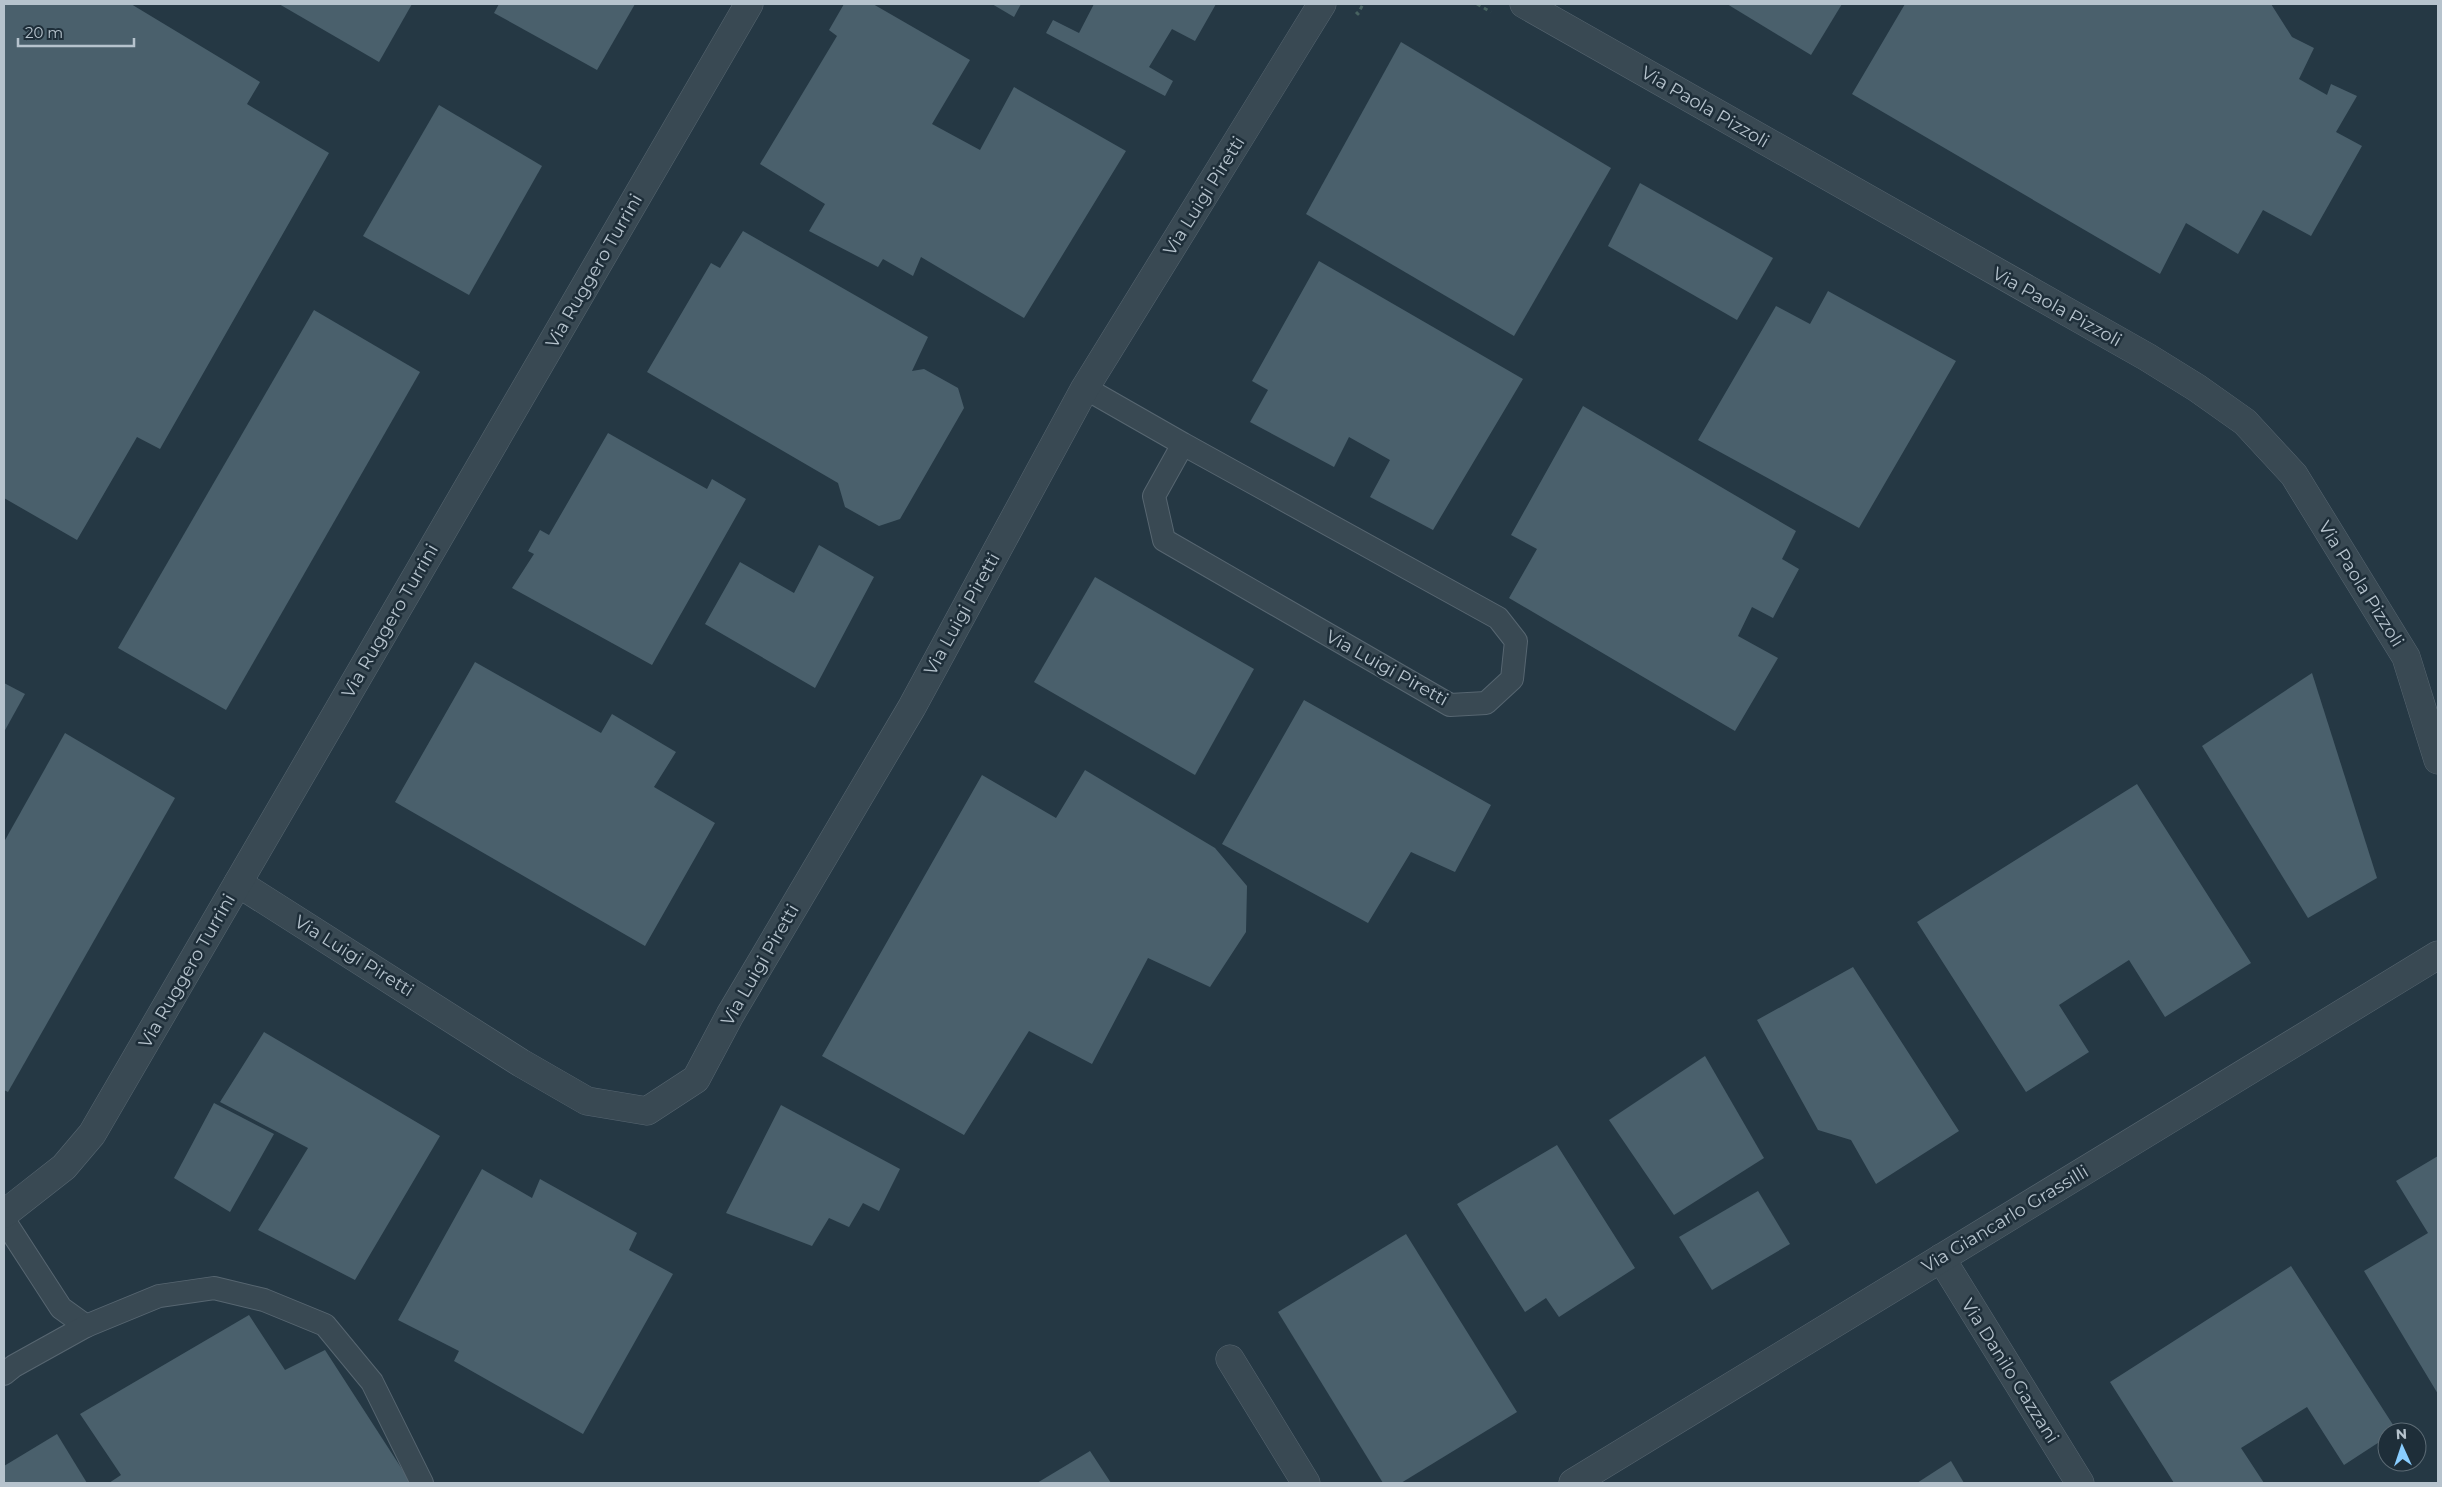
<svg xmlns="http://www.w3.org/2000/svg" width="2442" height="1487" font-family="Montserrat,sans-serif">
	<rect width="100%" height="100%" fill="#253844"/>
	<!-- building -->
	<g fill="#4a606c">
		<path d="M4 4H131L260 82 247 104 329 153 160 449 137 437 77 540 4 498Z"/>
		<path d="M279 4H412L379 62Z"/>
		<path d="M499 4H635L597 70 494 13Z"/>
		<path d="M844 4H873L970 60 932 124 980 150 1014 87 1126 151 1024 318 921 257 913 276 883 259 878 267 809 231 825 204 760 164 837 36 829 30Z"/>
		<path d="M992 4H1021L1014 17Z"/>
		<path d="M1094 4H1216L1195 41 1172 29 1149 67 1173 81 1165 96 1046 33 1053 20 1079 33Z"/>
		<path d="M1727 4H1842L1811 55Z"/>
		<path d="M1905 4H2271L2292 37 2314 48 2299 79 2327 95 2331 84 2357 96 2336 132 2362 146 2311 236 2263 210 2238 254 2186 223 2160 274 1852 94Z"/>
		<path d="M1401 42 1611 168 1514 336 1306 214Z"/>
		<path d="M439 105 542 166 469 295 363 236Z"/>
		<path d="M1640 183 1773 258 1737 320 1608 246Z"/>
		<path d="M743 231 928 337 912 371 924 369 958 388 964 408 900 519 879 526 845 507 838 483 647 372 711 263 720 268Z"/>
		<path d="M1319 261 1523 379 1433 530 1370 497 1390 460 1349 437 1334 467 1250 422 1268 390 1252 381Z"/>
		<path d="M1828 291 1956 361 1859 528 1698 440 1776 306 1810 324Z"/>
		<path d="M314 310 420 372 226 710 118 648Z"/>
		<path d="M1583 406 1796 531 1782 559 1799 569 1773 618 1752 607 1738 636 1778 658 1735 731 1509 598 1537 549 1511 535Z"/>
		<path d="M608 433 707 489 712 479 746 499 652 665 512 588 534 554 528 551 540 530 549 535Z"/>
		<path d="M819 545 874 577 815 688 705 624 740 562 794 593Z"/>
		<path d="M1095 577 1254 669 1195 775 1034 682Z"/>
		<path d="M475 662 601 733 612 714 676 752 654 787 715 823 645 946 395 802Z"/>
		<path d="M2312 673 2377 878 2308 918 2202 746Z"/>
		<path d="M4 683 25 694 4 732Z"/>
		<path d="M1304 700 1491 805 1455 872 1411 852 1368 923 1222 844Z"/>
		<path d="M65 733 175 798 8 1092 4 1090V842Z"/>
		<path d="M1085 770 1215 848 1247 886 1246 932 1210 987 1148 958 1092 1064 1029 1031 964 1135 822 1056 982 775 1056 818Z"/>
		<path d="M2137 784 2251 963 2165 1017 2129 960 2059 1005 2089 1052 2026 1092 1917 922Z"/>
		<path d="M1853 967 1959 1131 1876 1184 1851 1140 1818 1130 1757 1020Z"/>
		<path d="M264 1032 440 1136 355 1280 258 1230 308 1148 220 1102Z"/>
		<path d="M1705 1056 1764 1158 1674 1215 1609 1120Z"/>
		<path d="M214 1103 274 1134 230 1212 174 1178Z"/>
		<path d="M781 1105 900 1169 879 1211 863 1203 849 1227 829 1218 812 1246 726 1213Z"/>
		<path d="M1557 1145 1635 1268 1559 1317 1546 1298 1525 1312 1457 1204Z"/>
		<path d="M2438 1156V1394L2364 1271 2428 1233 2396 1181Z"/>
		<path d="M482 1169 532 1198 540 1179 637 1233 629 1250 673 1274 583 1434 454 1361 459 1351 398 1320Z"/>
		<path d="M1758 1191 1790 1244 1712 1290 1679 1237Z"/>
		<path d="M1406 1234 1517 1412 1401 1483H1383L1278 1312Z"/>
		<path d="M2291 1266 2397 1431 2387 1432V1437L2344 1465 2307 1407 2241 1448 2264 1483H2174L2110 1382Z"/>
		<path d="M249 1315 285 1370 325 1350 411 1483H109L121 1475 80 1414Z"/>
		<path d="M57 1434 87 1483H4V1466Z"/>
		<path d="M1090 1451 1111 1483H1037Z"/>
		<path d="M1951 1461 1964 1483H1917Z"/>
	</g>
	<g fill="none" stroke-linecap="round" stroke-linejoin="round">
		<!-- service casing -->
		<g stroke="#576671" stroke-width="24">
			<g id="service">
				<path d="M1085 388 1183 444 1154 496 1164 540 1450 705 1486 703 1512 679 1516 641 1498 618 1183 444"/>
				<path d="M4 1220 61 1308 86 1326"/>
				<path d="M4 1374 14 1366 86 1326 159 1296 214 1288 264 1300 325 1325 372 1382 422 1483"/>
			</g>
		</g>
		<!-- minor casing -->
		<g stroke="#576671" stroke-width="29">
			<g id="minor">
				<path d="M1524 4 2147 357 2197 388 2245 422 2294 475 2406 657 2438 760"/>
				<path d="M238 883 521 1063 587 1101 647 1111 696 1079 730 1015 912 707 1085 388 1322 4"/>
				<path d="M4 1214 64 1167 92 1134 749 4"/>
				<path d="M1941 1258 2080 1483"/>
				<path d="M1230 1359 1306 1483"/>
				<path d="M1573 1483 2438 955"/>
			</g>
		</g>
		<!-- path -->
		<g stroke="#476260" stroke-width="3" stroke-dasharray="4 4" stroke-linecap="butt">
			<path d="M1477 4 1491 12"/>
			<path d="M1356 12 1358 14 1363 4"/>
		</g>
		<!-- service -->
		<use href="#service" stroke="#394953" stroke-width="22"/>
		<!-- minor -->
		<use href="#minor" stroke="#394953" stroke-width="28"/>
	</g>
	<g text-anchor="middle" stroke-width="5" stroke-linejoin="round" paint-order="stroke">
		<!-- street labels -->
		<g font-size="18" fill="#b6c3cd" stroke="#1e2e39">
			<text transform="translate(1705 107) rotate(30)" y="6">Via Paola Pizzoli</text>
			<text transform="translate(1204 196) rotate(-58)" y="6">Via Luigi Piretti</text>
			<text transform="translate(594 271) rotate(-60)" y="6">Via Ruggero Turrini</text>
			<text transform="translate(2057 307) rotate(29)" y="6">Via Paola Pizzoli</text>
			<text transform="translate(2361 584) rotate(58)" y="6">Via Paola Pizzoli</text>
			<text transform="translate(962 614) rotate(-61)" y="6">Via Luigi Piretti</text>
			<text transform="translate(390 621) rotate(-60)" y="6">Via Ruggero Turrini</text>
			<text transform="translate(1387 668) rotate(29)" y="6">Via Luigi Piretti</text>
			<text transform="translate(354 956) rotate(32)" y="6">Via Luigi Piretti</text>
			<text transform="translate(760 965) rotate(-60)" y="6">Via Luigi Piretti</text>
			<text transform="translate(187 971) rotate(-60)" y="6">Via Ruggero Turrini</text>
			<text transform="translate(2005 1219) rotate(-31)" y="6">Via Giancarlo Grassilli</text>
			<text transform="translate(2010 1371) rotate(58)" y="6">Via Danilo Gazzani</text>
		</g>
	</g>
	<!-- border -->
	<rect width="2442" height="1487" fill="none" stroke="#b6c3cd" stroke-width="10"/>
	<!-- north arrow -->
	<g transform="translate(2402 1447) rotate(357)"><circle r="24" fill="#1e2e39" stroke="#5b6a74"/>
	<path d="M0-4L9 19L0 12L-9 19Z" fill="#89cdff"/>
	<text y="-8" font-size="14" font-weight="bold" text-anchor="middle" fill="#b6c3cd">N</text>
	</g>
	<!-- scale -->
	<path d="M18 38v8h116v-8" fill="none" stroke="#b6c3cd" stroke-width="2.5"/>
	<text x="25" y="38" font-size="15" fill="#b6c3cd" stroke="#1e2e39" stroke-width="4" paint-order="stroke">20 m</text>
</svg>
